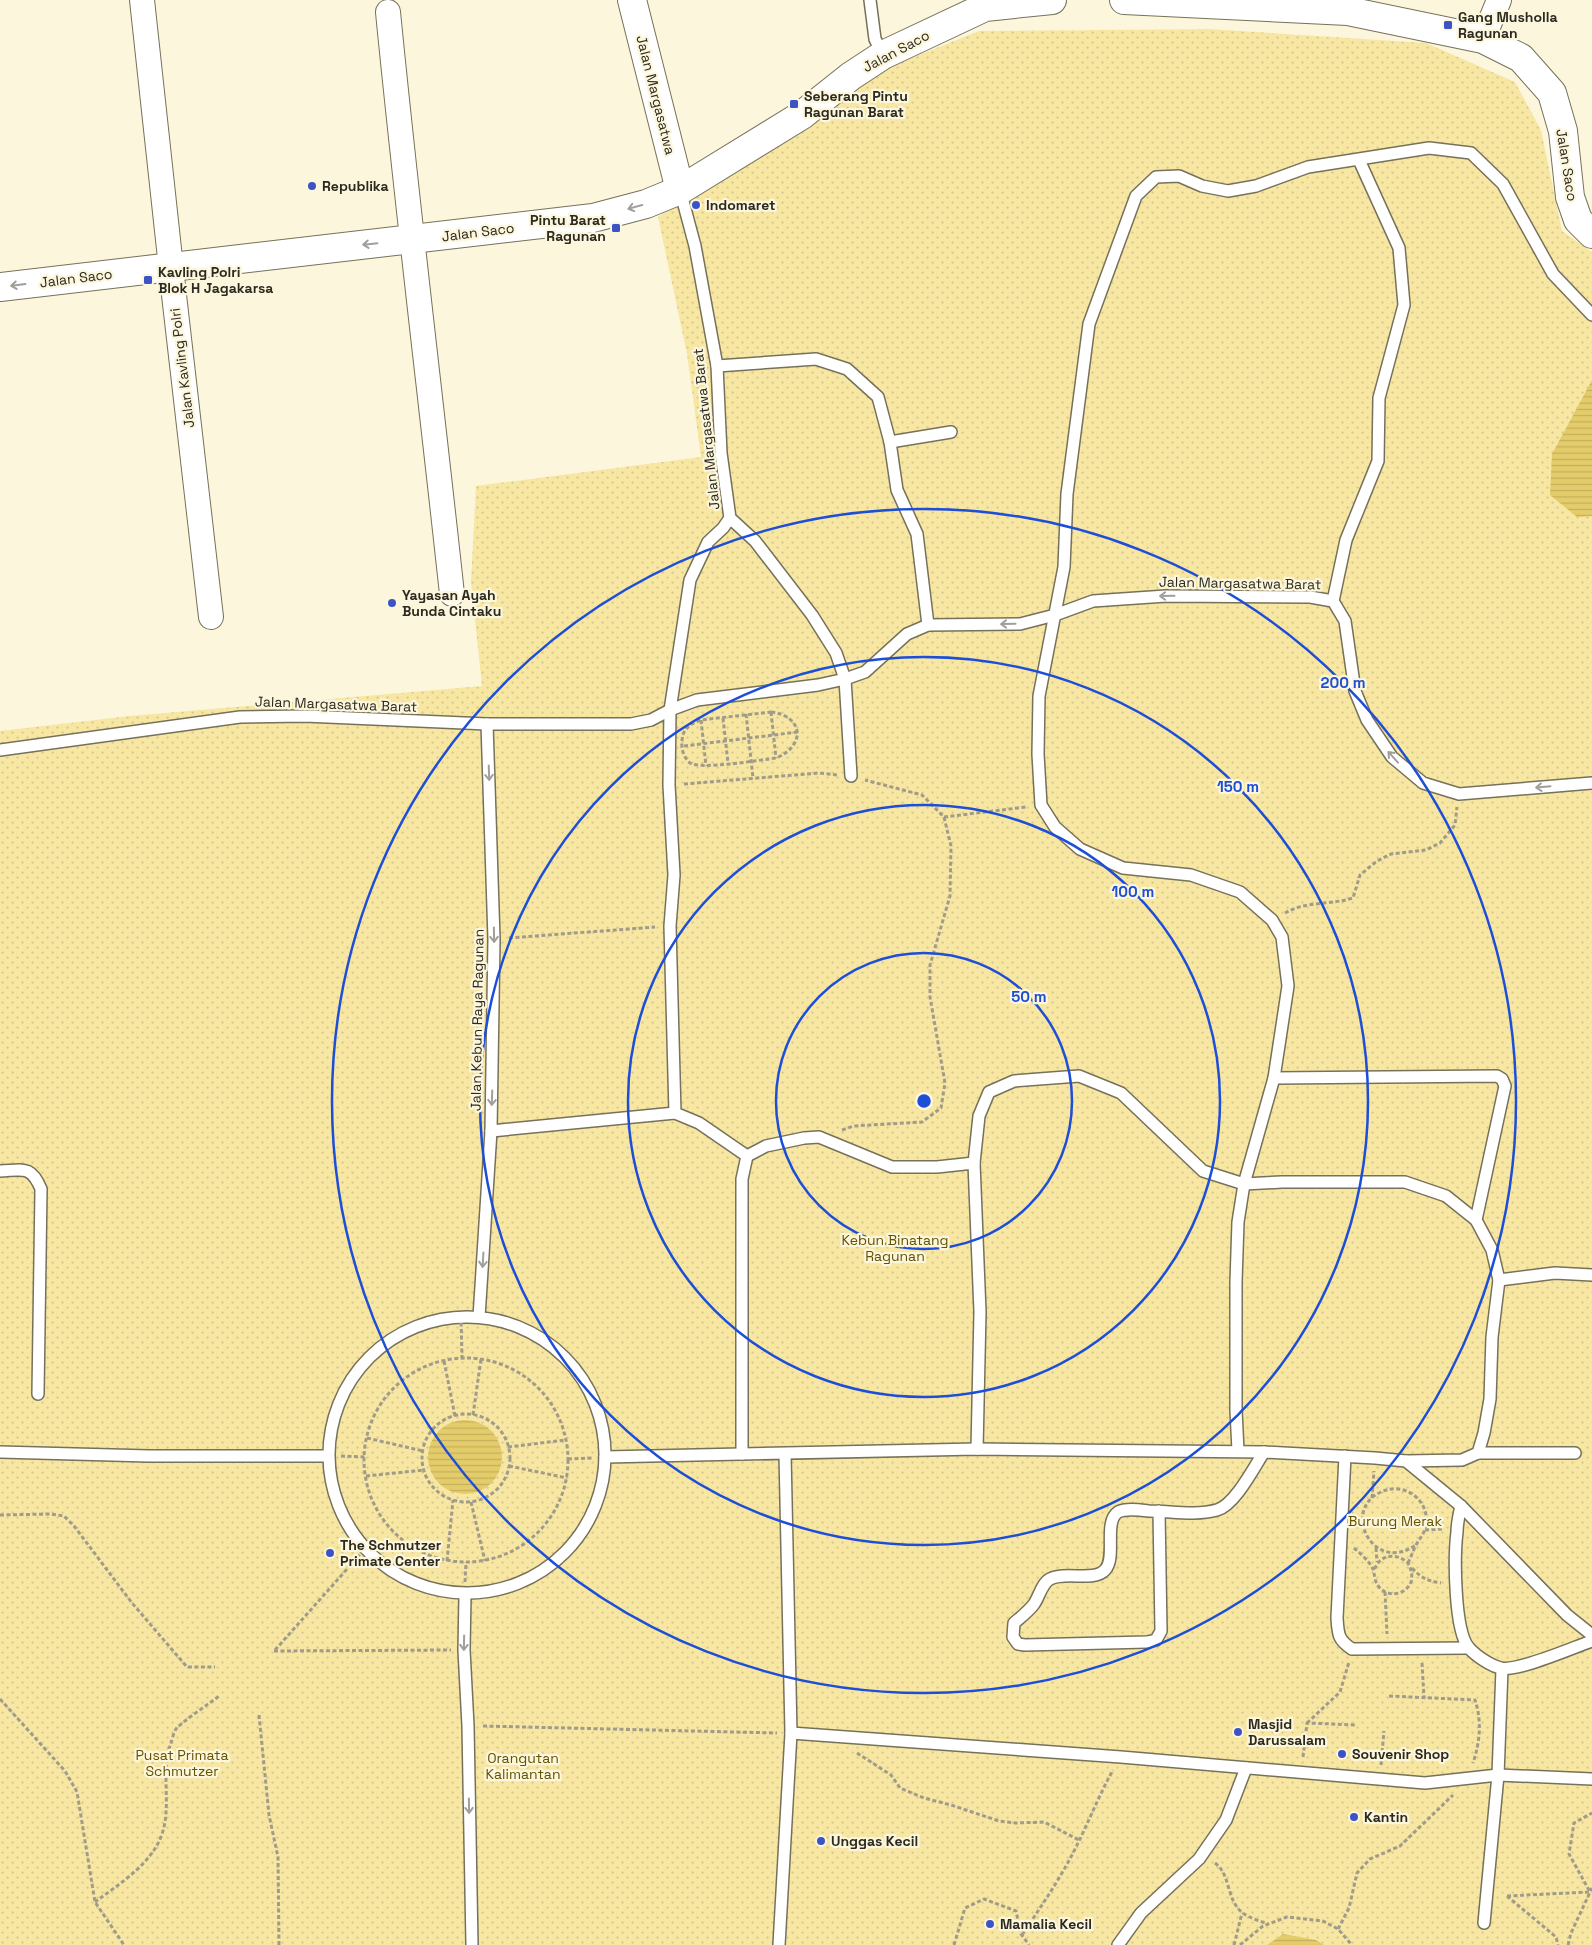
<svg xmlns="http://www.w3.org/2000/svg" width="1592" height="1945" font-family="'Space Grotesk',sans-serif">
	<defs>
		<pattern id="park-dots" width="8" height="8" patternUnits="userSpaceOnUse" patternTransform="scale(1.25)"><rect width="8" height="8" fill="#f8e7a3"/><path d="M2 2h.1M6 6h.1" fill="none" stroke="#d5c68c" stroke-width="1.8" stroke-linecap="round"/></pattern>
		<pattern id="water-rules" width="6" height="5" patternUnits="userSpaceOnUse" patternTransform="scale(1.25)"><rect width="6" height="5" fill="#e4cc6a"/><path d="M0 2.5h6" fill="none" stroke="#c4af5c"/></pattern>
	</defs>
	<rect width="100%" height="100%" fill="#fcf6dc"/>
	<!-- park -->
	<path fill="url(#park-dots)" d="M1209 29 1426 43 1515 82 1541 130 1562 231 1592 252V1945H0V731L130 716 482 686 471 582 476 486 701 457 687 354 658 217 846 84 979 31Z"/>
	<!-- water -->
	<g fill="url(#water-rules)">
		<path d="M1592 380V516L1577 517 1550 495 1552 454Z"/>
		<circle cx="465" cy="1457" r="37"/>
		<path d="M1283 1934 1316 1940 1324 1945H1267Z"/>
	</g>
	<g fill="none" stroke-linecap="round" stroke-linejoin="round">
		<!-- service casing -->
		<g stroke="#76715a" stroke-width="14">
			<g id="service">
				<path d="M870 0 875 39 883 55"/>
				<path d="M680 190 695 246 717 366 721 453 730 518 755 541 812 615 836 653 845 679 851 776"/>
				<path d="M717 366 816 359 847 369 878 397 890 442 897 490 917 534 928 625"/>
				<path d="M890 442 951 432"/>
				<path d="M730 518 723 528 708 542 690 580 670 710 669 785 674 875 670 926 675 1113 699 1123 747 1156 742 1179V1454"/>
				<path d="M1333 601 1346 540 1378 461 1379 398 1404 305 1399 248 1359 160"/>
				<path d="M0 750 240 717 305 716 487 724H631L651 720 670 710 697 700 818 685 845 679 865 672 907 634 928 625 1020 624 1055 615 1093 601 1166 596 1310 597 1333 601 1345 621 1355 691 1367 720 1392 757 1423 783 1459 794 1592 783"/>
				<path d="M1274 1078 1497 1076 1502 1079 1505 1086 1476 1220"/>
				<path d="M491 1131 675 1113"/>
				<path d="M747 1156 766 1146 804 1138 819 1137 892 1167H937L974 1163"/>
				<path d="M0 1171C23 1170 31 1165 41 1189L38 1394"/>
				<path d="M1499 1280 1555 1273 1592 1275"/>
				<circle cx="467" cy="1455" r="138"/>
				<path d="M479 1317 491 1131 494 939 487 724"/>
				<path d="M977 1449 980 1312 974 1163 979 1116 989 1092 1014 1081 1079 1076 1121 1093 1203 1171 1244 1184 1282 1182H1405L1446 1196 1476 1220 1492 1250 1499 1280 1492 1337 1490 1399 1484 1433 1478 1453 1462 1460 1406 1461"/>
				<path d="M1238 1451 1236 1410V1282L1238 1222 1244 1184 1274 1078 1288 986 1282 937 1272 920 1240 892 1191 875 1123 868 1080 849 1055 827 1041 805 1038 754 1039 696 1064 567 1067 494 1089 324 1136 196 1156 177 1179 176 1202 186 1228 191 1256 186 1308 167 1429 148 1471 153 1503 184 1553 274 1592 315"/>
				<path d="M0 1452 149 1456H328"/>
				<path d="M1478 1453H1575"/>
				<path d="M1345 1456 1337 1618C1338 1634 1338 1640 1352 1649L1468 1648"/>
				<path d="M605 1457 977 1449 1264 1452 1375 1458 1406 1461 1461 1506 1567 1615 1592 1635"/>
				<path d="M1461 1506C1459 1515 1457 1523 1457 1532 1454 1556 1454 1631 1469 1648 1476 1656 1491 1666 1501 1668 1518 1672 1574 1647 1592 1641"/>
				<path d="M1159 1511 1161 1631 1156 1640 1147 1642 1025 1645 1018 1644 1013 1637 1014 1623C1021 1617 1029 1611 1034 1604 1039 1597 1042 1583 1050 1579 1066 1571 1094 1582 1105 1570 1117 1558 1103 1522 1118 1512 1126 1508 1140 1510 1149 1511 1171 1511 1195 1516 1217 1510 1235 1505 1254 1467 1264 1452"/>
				<path d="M465 1595 464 1650 468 1726 472 1945"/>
				<path d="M791 1733 1121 1757 1425 1783 1498 1775 1592 1779"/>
				<path d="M1484 1923 1498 1775 1502 1669"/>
				<path d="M779 1945 791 1733 785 1454"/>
				<path d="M1118 1945 1141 1913 1199 1859 1226 1820 1246 1768"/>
			</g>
		</g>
		<!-- minor casing -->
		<g stroke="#76715a" stroke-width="26">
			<g id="minor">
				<path d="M142 0 174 295 211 617"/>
				<path d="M388 12C407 206 431 400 452 594"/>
				<path d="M1483 39 1499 0"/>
			</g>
		</g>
		<!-- secondary casing -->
		<g stroke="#76715a" stroke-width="30">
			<g id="secondary">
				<path d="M632 0 680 190"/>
				<path d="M1124 0 1348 11 1483 39 1521 58 1552 93 1563 131 1570 197 1578 220 1592 234"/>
				<path d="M0 287 593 218 646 204 680 190 802 115 851 76 883 55 985 7 1052 0"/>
			</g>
		</g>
		<!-- path -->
		<g stroke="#a09c89" stroke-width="3" stroke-dasharray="4 2.5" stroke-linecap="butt">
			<path d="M771 712C804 716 806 746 776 758 760 760 701 770 690 763 684 758 681 749 682 742 682 729 690 724 701 720Z"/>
			<path d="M771 712 776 758"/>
			<path d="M746 714 753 778"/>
			<path d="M723 718 728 763"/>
			<path d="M701 720 706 766"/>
			<path d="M684 746 798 732"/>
			<path d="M684 784 819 773 837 775"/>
			<path d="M944 817 1026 807"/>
			<path d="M1285 913C1305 901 1331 905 1353 898L1360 875 1377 861 1391 854 1426 850 1440 843 1455 825 1457 807"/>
			<path d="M509 938 655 927"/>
			<path d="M842 1130 854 1126 922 1122 941 1108 945 1083 930 997V965L950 896 951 846 944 817 922 795 865 780"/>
			<path d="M461 1316 462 1358"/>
			<circle cx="466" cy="1460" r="102"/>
			<path d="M444 1361 455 1416"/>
			<circle cx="466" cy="1458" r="44"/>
			<path d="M473 1415 481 1359"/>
			<path d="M367 1438 423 1451"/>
			<path d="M508 1447 566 1440"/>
			<path d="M341 1456 365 1457"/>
			<path d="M568 1459 592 1458"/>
			<path d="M509 1466 567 1478"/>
			<path d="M366 1476 424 1470"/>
			<path d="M1372 1498 1374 1471"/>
			<path d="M471 1502 485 1561"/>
			<path d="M0 1515 51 1514 64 1516 74 1526 132 1603 187 1667H215"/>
			<path d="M1425 1530 1442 1529"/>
			<path d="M1354 1548C1361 1554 1369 1561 1373 1569 1375 1575 1374 1581 1379 1587 1388 1598 1406 1595 1411 1582 1413 1575 1411 1569 1408 1563 1396 1552 1379 1554 1374 1571"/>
			<path d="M1376 1548 1377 1562"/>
			<path d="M447 1561 453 1500"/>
			<path d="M1408 1563C1411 1557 1413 1551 1416 1545 1420 1538 1425 1533 1426 1525 1430 1500 1404 1481 1381 1492 1340 1510 1374 1576 1417 1544"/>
			<path d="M1412 1568C1421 1578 1428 1581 1441 1583"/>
			<path d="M465 1582 466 1562"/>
			<path d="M1385 1592 1387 1634"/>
			<path d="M275 1650 364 1550"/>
			<path d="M274 1651 451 1650"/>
			<path d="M1422 1663 1424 1697"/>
			<path d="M1389 1696 1475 1700C1482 1721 1480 1742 1473 1763"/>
			<path d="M0 1699 65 1771 77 1792 95 1902 124 1945"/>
			<path d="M259 1715 269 1815 278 1857 279 1945"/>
			<path d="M1307 1723 1340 1692 1349 1662"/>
			<path d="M483 1726 777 1733"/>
			<path d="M857 1753 891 1775 900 1788 924 1798 951 1805 999 1821 1016 1823 1044 1822 1079 1840"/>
			<path d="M1303 1757 1307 1723 1357 1725"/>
			<path d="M1381 1765 1384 1731"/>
			<path d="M1215 1863C1231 1874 1226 1901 1243 1913 1249 1918 1260 1921 1268 1924"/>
			<path d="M1507 1896 1590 1892 1569 1854 1574 1823 1592 1813"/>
			<path d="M1507 1896 1556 1937 1558 1945"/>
			<path d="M95 1902C119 1884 152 1864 162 1834 172 1805 160 1772 171 1743 172 1739 174 1732 176 1729 184 1720 209 1704 219 1696"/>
			<path d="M1338 1929 1349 1908 1357 1873 1370 1859 1400 1846 1453 1795"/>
			<path d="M1022 1935C1040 1908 1058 1882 1073 1853 1087 1826 1098 1797 1113 1770"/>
			<path d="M954 1945 965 1908 984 1899 1016 1911 1021 1934 1029 1945"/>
			<path d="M1234 1945 1242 1913"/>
			<path d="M1240 1945 1263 1926 1287 1917 1323 1921 1338 1929 1352 1945"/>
			<path d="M1568 1945 1571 1933 1592 1888"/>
		</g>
		<!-- service -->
		<use href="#service" stroke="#fff" stroke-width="11"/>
		<!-- minor -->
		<use href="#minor" stroke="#fff" stroke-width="24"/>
		<!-- secondary -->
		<use href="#secondary" stroke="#fff" stroke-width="28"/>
	</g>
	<!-- one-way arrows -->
	<defs><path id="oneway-shaft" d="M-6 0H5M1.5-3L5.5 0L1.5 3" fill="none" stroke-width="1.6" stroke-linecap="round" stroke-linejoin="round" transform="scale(1.25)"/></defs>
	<g stroke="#a09f9b">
		<use href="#oneway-shaft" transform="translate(635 207) rotate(165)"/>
		<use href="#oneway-shaft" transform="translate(370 244) rotate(174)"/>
		<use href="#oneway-shaft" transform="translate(18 285) rotate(173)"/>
		<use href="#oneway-shaft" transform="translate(1167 596) rotate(179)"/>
		<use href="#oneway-shaft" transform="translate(1008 624) rotate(179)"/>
		<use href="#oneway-shaft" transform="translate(1393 757) rotate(-132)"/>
		<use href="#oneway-shaft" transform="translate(489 773) rotate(88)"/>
		<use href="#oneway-shaft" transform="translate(1543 787) rotate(175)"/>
		<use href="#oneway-shaft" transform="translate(494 935) rotate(89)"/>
		<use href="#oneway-shaft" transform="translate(492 1098) rotate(92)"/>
		<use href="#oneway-shaft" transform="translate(483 1260) rotate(93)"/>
		<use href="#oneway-shaft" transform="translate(464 1643) rotate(91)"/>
		<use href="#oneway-shaft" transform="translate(469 1806) rotate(89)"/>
	</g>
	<!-- distance rings -->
	<g fill="none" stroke="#1d4ed8" stroke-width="2.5">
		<circle cx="924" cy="1101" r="148"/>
		<circle cx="924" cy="1101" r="296"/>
		<circle cx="924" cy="1101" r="444"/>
		<circle cx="924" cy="1101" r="592"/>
	</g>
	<!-- markers -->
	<g fill="#3b53c6" stroke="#fcf6dc" stroke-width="2">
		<rect x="1443" y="20" width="10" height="10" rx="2.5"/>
		<rect x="789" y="99" width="10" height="10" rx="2.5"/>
		<circle cx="312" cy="186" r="5"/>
		<circle cx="696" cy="205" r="5"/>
		<rect x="611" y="223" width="10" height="10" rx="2.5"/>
		<rect x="143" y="275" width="10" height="10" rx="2.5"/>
		<circle cx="392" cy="603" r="5"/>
		<circle cx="330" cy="1553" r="5"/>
		<circle cx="1238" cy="1732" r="5"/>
		<circle cx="1342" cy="1754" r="5"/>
		<circle cx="1354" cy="1817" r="5"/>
		<circle cx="821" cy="1841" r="5"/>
		<circle cx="990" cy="1924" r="5"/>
	</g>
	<g text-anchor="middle" stroke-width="4.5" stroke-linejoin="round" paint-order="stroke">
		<!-- poi labels -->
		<g font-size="14" font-weight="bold" fill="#2c2a20" stroke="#fcf6dc" text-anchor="start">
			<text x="1458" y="22">Gang Musholla<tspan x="1458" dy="16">Ragunan</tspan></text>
			<text x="804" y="101">Seberang Pintu<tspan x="804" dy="16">Ragunan Barat</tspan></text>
			<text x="322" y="191">Republika</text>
			<text x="706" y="210">Indomaret</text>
			<text x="606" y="225" text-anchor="end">Pintu Barat<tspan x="606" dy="16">Ragunan</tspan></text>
			<text x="158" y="277">Kavling Polri<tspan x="158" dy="16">Blok H Jagakarsa</tspan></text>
			<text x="402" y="600">Yayasan Ayah<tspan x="402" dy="16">Bunda Cintaku</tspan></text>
			<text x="340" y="1550">The Schmutzer<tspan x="340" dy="16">Primate Center</tspan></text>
			<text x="1248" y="1729">Masjid<tspan x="1248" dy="16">Darussalam</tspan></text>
			<text x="1352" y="1759">Souvenir Shop</text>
			<text x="1364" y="1822">Kantin</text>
			<text x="831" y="1846">Unggas Kecil</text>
			<text x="1000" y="1929">Mamalia Kecil</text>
		</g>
		<!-- street labels -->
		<g font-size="14" fill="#2c2a20" stroke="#fcf6dc">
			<text transform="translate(896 51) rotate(-28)" y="5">Jalan Saco</text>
			<text transform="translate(656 95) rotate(76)" y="5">Jalan Margasatwa</text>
			<text transform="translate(1567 165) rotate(81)" y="5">Jalan Saco</text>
			<text transform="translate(478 232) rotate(-7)" y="5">Jalan Saco</text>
			<text transform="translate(76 278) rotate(-7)" y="5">Jalan Saco</text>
			<text transform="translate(182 368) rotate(-97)" y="5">Jalan Kavling Polri</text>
			<text transform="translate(706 429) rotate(-96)" y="5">Jalan Margasatwa Barat</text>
			<text transform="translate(1240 583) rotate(1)" y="5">Jalan Margasatwa Barat</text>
			<text transform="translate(336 704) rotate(2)" y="5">Jalan Margasatwa Barat</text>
			<text transform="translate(477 1020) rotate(-89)" y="5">Jalan Kebun Raya Ragunan</text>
		</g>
		<!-- park labels -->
		<g font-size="14" fill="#645303" stroke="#fcf6dc">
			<text x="895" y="1245">Kebun Binatang<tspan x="895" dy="16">Ragunan</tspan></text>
			<text x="1395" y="1526">Burung Merak</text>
			<text x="182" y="1760">Pusat Primata<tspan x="182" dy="16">Schmutzer</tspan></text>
			<text x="523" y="1763">Orangutan<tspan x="523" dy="16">Kalimantan</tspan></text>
		</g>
	</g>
	<circle cx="924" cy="1101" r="8" fill="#1d4ed8" stroke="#fcf6dc" stroke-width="2.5"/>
	<g font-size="15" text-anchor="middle" font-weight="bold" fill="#1d4ed8" stroke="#fcf6dc" stroke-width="4.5" stroke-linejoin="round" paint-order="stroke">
		<text x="1343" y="688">200 m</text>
		<text x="1238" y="792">150 m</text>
		<text x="1133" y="897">100 m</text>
		<text x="1029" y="1002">50 m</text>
	</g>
</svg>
